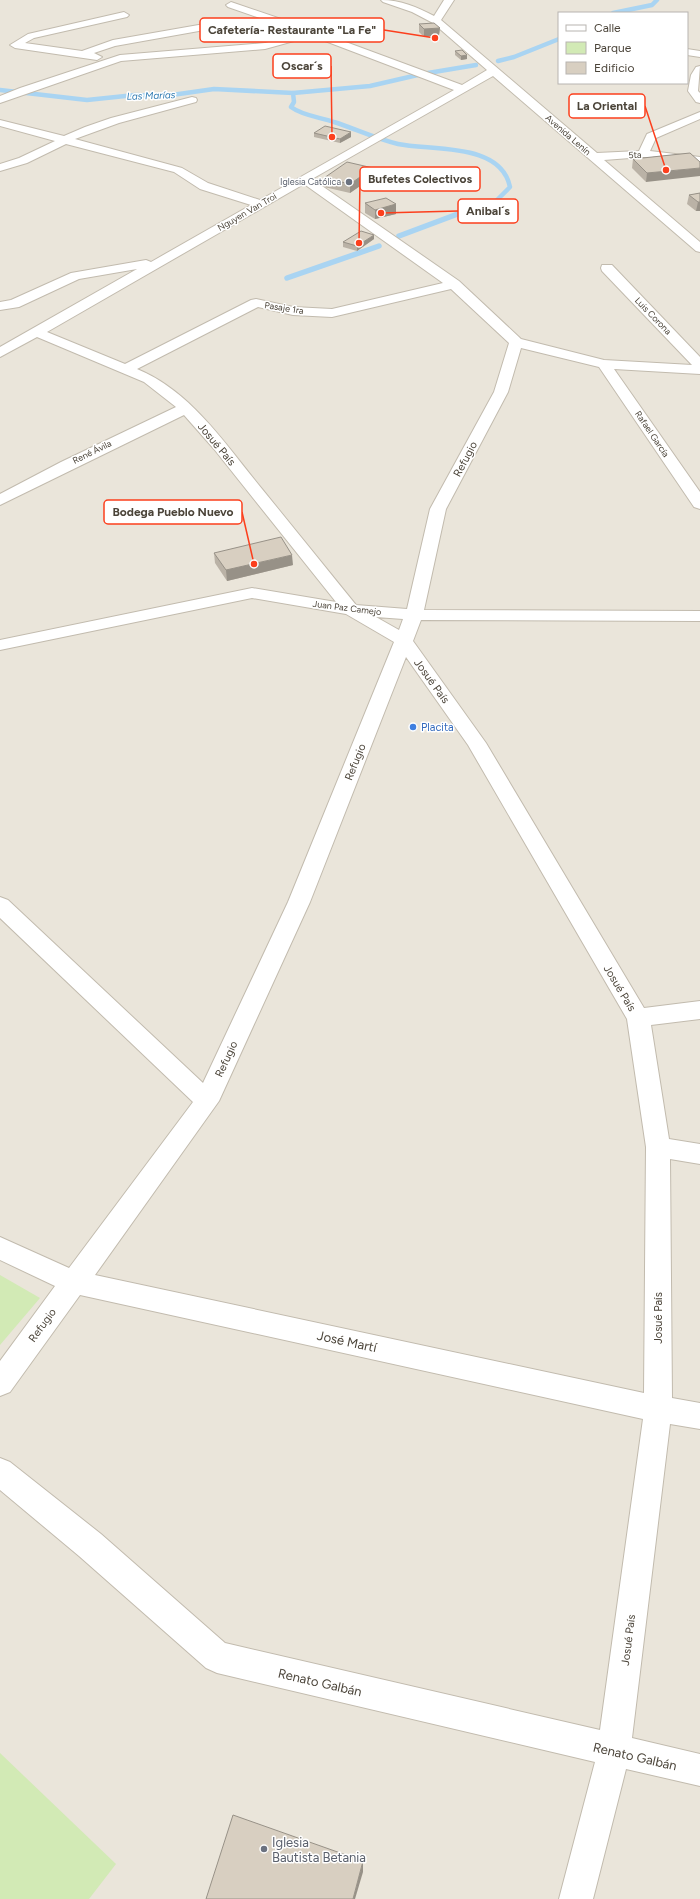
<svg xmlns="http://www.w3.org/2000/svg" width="700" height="1899" font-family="Figtree,sans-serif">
	<rect width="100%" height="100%" fill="#f6f3ec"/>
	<!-- residential -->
	<path fill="#eae5da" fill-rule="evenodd" d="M0 0H700V1899H0ZM559 13H687V83H559Z"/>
	<!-- green -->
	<g fill="#d2eab5">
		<path d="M0 1275 40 1298 0 1345Z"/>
		<path d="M0 1753 116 1864 89 1899H0Z"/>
	</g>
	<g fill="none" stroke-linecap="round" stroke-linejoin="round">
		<!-- stream-far1 -->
		<g stroke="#a9d4f2" stroke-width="4.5">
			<path d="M613 13 652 5 657 0"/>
			<path d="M498 61 514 57 559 39"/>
			<path d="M0 90 87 100 135 95 165 96 214 89 293 93 294 102 291 107C303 116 320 117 334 122 356 129 376 139 398 144 432 151 501 142 510 187L496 201 468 210"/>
			<path d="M293 93 370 86 422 74 476 65"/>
		</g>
		<!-- stream -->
		<g stroke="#a9d4f2" stroke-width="5.5">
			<path d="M399 236 471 209"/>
			<path d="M287 278 379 246"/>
		</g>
		<!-- minor casing -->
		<g stroke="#c2bbae" stroke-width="2">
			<g id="minor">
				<path d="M381 0C401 0 417 7 434 16L444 0H454L441 20 597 153 639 151 647 134 700 112V119L656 138 650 151 700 157V163L643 157 604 160 700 242V252L696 251 493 76 312 179 459 281 521 339 604 360 692 365 602 271 601 268 602 265H612L700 357V374L614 369 700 492V509L694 507 599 367 521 348 508 392 446 509 424 610 700 611V621L421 620 413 641 486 743 644 1008 700 1001V1019L651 1025 669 1139 700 1144V1164L670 1159 672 1398 700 1403V1429L670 1424 632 1738 700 1754V1786L626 1769 593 1899H559L595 1762 217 1673 206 1668 79 1556 0 1490V1458L10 1462 101 1534 225 1643 600 1730 643 1419 80 1295 10 1392 0 1396V1361L55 1286 0 1260V1237L69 1268 193 1102 0 918V897L8 900 203 1083 288 902 394 642 346 614 252 598 0 650V640L252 588 336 602 214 449 184 415 0 505V494L61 462 176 407 144 382 37 337 0 357V347L137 269 79 279 19 307 0 310V302L11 300 71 273 146 260 151 262 251 205 200 189 174 172 66 144 27 163 0 171V164L19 158 55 141 0 126V120L64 136 85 127 111 118 192 97 196 98 197 100 196 102 119 123 75 139 182 168 208 183 260 200 454 90 312 36 265 49 121 61 0 103V96L20 88 120 55 265 43 303 33 228 7 226 5 231 2 316 31 462 85 487 70 433 23 412 12 383 2ZM304 184 443 283 332 309 293 307 256 299 251 300 125 364 47 332ZM451 289 509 343 494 392 430 509 407 609 356 605C325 567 294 528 262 489 226 445 191 391 137 369L258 307 293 315 332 317ZM376 617 403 619 399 630ZM406 657 468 745 627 1019 646 1147 644 1393 95 1275 219 1101 310 902Z"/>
				<path d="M124 12 129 15 127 17 34 38 25 43 82 51 113 40 210 23 215 26 210 29 115 46 94 53 102 57 97 60 15 48 10 45 28 34Z"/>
				<path d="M687 49 700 51V57L687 55Z"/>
				<path d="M700 66 698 91 700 93V103L696 102 688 91 691 75 696 67Z"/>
			</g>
		</g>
		<!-- minor -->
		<use href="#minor" fill="#fff" fill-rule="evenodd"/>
	</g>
	<!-- wall -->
	<g fill="#bab2a6">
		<path d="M419 24 440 28 439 35 424 37 419 32Z"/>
		<path d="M455 51 467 59 461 60 455 55Z"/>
		<path d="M314 133 351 137 340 143 314 137Z"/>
		<path d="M690 153 646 182 632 168 633 159Z"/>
		<path d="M373 168V177L350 193 324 187V178Z"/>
		<path d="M700 193V211H696L687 204 689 195Z"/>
		<path d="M365 203 396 204V214L375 219 365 213Z"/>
		<path d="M374 239 357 251 343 247V242Z"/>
		<path d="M214 553 293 565 227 581 215 563Z"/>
	</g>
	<!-- shaded-wall -->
	<g fill="#979187">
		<path d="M440 28 439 35 424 37V29Z"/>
		<path d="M467 55V59L461 60V56Z"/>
		<path d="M351 132V137L340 143V139Z"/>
		<path d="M373 168V177L350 193V184Z"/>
		<path d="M700 168V176L646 182 647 173Z"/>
		<path d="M698 202H700V211H696Z"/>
		<path d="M396 204V214L375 219V210Z"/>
		<path d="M374 235V239L357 251V246Z"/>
		<path d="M292 555 293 565 227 581 226 570Z"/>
		<path d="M363 1861V1872L355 1899H353Z"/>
	</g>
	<!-- building -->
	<g fill="#d8cfc1" stroke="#979187">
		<path d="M434 23 440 28 424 29 419 24Z"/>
		<path d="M462 50 467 55 461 56 455 51Z"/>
		<path d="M325 126 351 132 340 139 314 133Z"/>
		<path d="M690 153 700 162V168L647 173 633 159Z"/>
		<path d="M347 162 373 168 350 184 324 178Z"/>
		<path d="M700 193V202H698L689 195Z"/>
		<path d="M386 198 396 204 375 210 365 203Z"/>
		<path d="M361 231 374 235 357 246 343 242Z"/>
		<path d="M281 537 292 555 226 570 214 553Z"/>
		<path d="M233 1815 363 1861 353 1899H206Z"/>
	</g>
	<!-- markers -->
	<g fill="#6b7280" stroke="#fff" stroke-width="1.5">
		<circle cx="349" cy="182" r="4"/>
		<circle cx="264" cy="1849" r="4"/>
	</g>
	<circle fill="#3f7fe0" stroke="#fff" stroke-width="1.5" cx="413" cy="727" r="4"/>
	<g text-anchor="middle" stroke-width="3" stroke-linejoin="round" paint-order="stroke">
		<!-- far-street labels -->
		<g font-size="9" fill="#4b4439" stroke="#fff">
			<text transform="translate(568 135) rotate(41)" y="3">Avenida Lenín</text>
			<text transform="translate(635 155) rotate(-2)" y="3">5ta</text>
			<text transform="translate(247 212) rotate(-30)" y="3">Nguyen Van Troi</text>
			<text transform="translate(284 308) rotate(9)" y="3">Pasaje 1ra</text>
			<text transform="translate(653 316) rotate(46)" y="3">Luis Corona</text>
			<text transform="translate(652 434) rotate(56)" y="3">Rafael García</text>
			<text transform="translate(92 452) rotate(-26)" y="3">René Ávila</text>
			<text transform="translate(347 608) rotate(7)" y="3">Juan Paz Camejo</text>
		</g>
		<!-- far-worship labels -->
		<g font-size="9" fill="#5b616d" stroke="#fff" text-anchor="end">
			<text x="341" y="185">Iglesia Católica</text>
		</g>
		<!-- far-water labels -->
		<g font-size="10" font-style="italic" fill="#2e7ab2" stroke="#fff">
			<text transform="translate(151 95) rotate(-2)" y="4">Las Marías</text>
		</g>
		<!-- street labels -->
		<g font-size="11" fill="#4b4439" stroke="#fff">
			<text transform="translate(217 444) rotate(50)" y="4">Josué País</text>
			<text transform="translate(465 459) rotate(-62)" y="4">Refugio</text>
			<text transform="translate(432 681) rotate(54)" y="4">Josué País</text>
			<text transform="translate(355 762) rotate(-68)" y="4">Refugio</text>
			<text transform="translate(620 988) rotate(59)" y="4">Josué País</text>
			<text transform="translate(226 1059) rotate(-65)" y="4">Refugio</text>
			<text transform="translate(658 1318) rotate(-90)" y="4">Josué País</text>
			<text transform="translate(42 1325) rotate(-54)" y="4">Refugio</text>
			<text transform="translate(628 1640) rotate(-83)" y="4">Josué País</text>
		</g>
		<!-- shop labels -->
		<g font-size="11" fill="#366cbe" stroke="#fff" text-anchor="start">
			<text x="421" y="731">Placita</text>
		</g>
		<!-- near-street labels -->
		<g font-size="13" fill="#4b4439" stroke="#fff">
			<text transform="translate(347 1341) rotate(12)" y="5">José Martí</text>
			<text transform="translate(320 1682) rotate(13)" y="5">Renato Galbán</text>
			<text transform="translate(635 1756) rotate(13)" y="5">Renato Galbán</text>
		</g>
		<!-- near-worship labels -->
		<g font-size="13" fill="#5b616d" stroke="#fff" text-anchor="start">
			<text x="272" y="1847">Iglesia<tspan x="272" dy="15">Bautista Betania</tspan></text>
		</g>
	</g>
	<!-- callouts -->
	<path fill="none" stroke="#fc3f1d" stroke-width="1.5" d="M435 38L384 30M332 137L331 66M666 170L645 106M359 243L360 179M381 213L458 211M254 564L242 512"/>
	<g fill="#fc3f1d" stroke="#fff" stroke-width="1.5">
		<circle cx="435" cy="38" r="4"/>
		<circle cx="332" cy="137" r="4"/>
		<circle cx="666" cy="170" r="4"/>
		<circle cx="359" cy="243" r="4"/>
		<circle cx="381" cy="213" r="4"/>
		<circle cx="254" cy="564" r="4"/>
	</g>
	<g fill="#fff" stroke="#fc3f1d" stroke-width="1.5">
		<rect x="200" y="18" width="184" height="24" rx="4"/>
		<rect x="273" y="54" width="58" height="24" rx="4"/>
		<rect x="569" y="94" width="76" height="24" rx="4"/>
		<rect x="360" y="167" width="120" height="24" rx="4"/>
		<rect x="458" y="199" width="60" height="24" rx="4"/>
		<rect x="104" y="500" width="138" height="24" rx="4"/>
	</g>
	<g font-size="12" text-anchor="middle" font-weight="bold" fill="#4b4439">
		<text x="292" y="34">Cafetería- Restaurante "La Fe"</text>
		<text x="302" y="70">Oscar´s</text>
		<text x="607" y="110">La Oriental</text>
		<text x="420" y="183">Bufetes Colectivos</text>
		<text x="488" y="215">Anibal´s</text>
		<text x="173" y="516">Bodega Pueblo Nuevo</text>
	</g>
	<!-- legend -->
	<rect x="558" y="12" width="130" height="72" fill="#ffffff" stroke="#b7b4b0"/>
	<rect x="566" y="25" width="20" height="6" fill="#ffffff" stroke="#b7b4b0"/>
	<text x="594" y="32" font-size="12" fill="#4b4439">Calle</text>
	<rect x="566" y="42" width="20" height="12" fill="#d2eab5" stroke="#b7b4b0"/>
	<text x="594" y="52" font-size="12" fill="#4b4439">Parque</text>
	<rect x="566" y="62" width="20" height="12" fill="#d8cfc1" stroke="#b7b4b0"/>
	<text x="594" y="72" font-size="12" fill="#4b4439">Edificio</text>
</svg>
